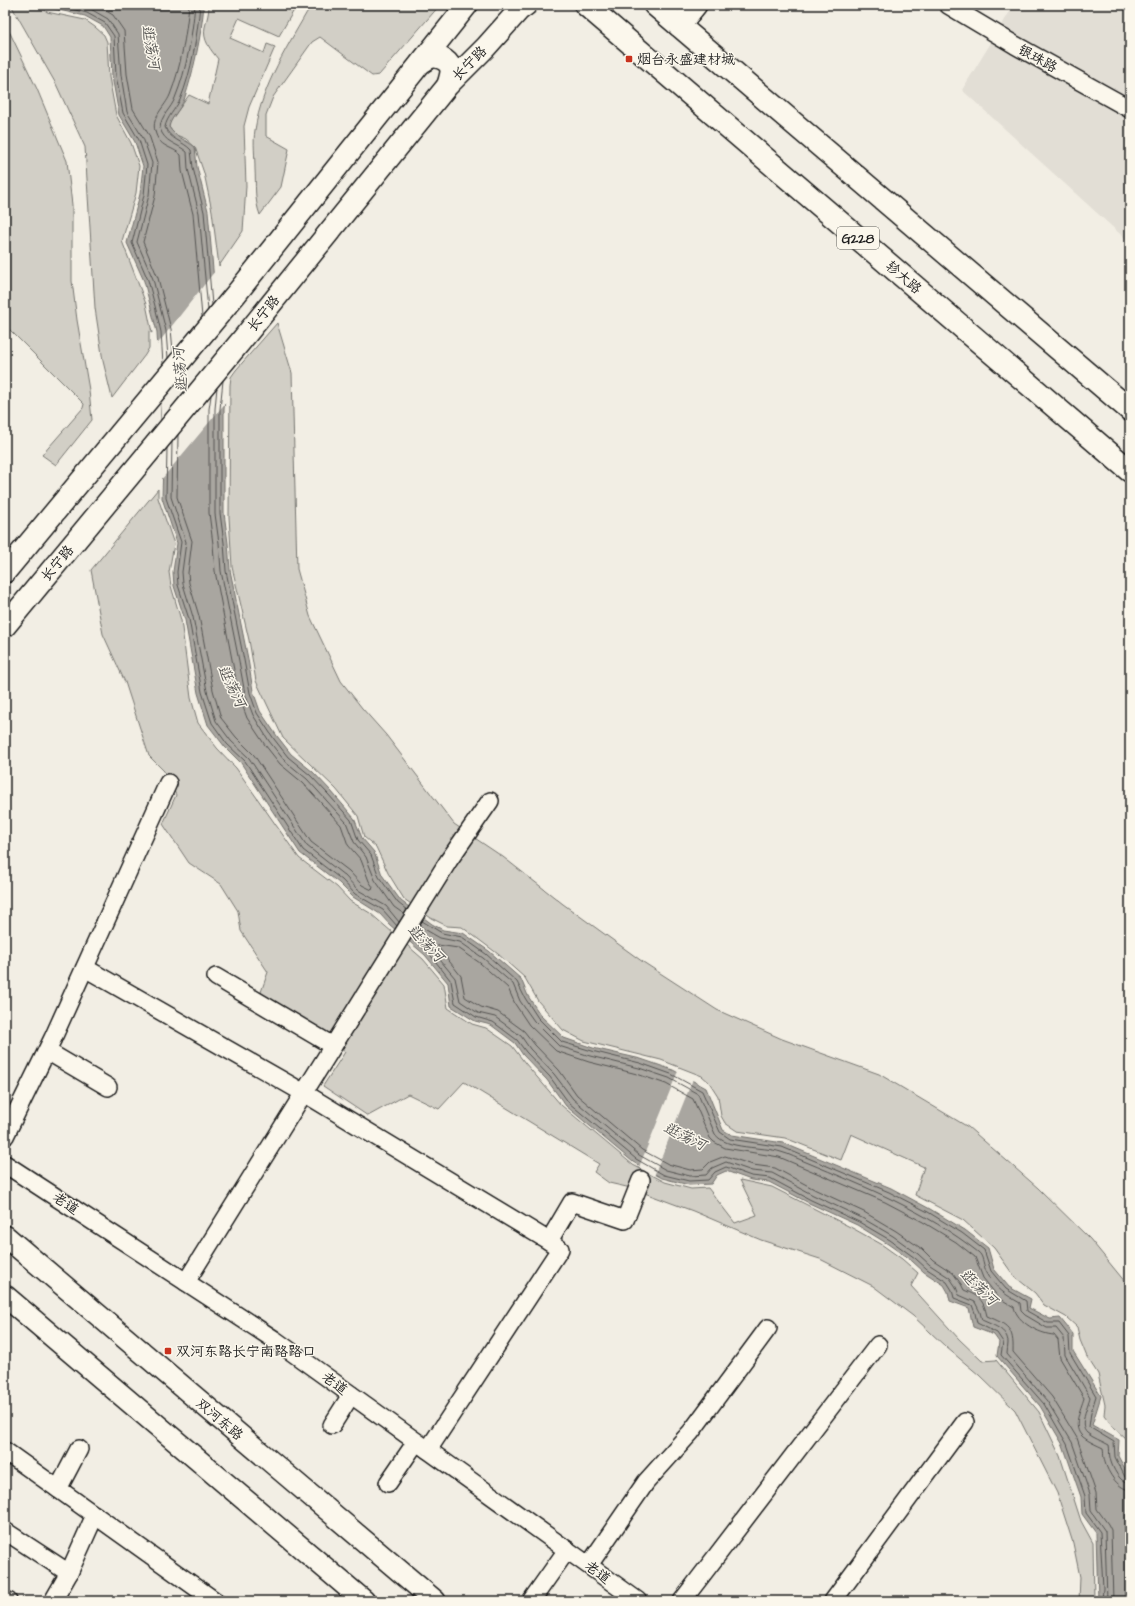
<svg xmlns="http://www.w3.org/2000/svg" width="1135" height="1606" font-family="'Architects Daughter','LXGW WenKai TC',sans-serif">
	<rect width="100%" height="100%" fill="#f2eee4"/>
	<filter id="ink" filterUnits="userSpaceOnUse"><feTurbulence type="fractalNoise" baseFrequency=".025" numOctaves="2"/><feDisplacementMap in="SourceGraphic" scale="8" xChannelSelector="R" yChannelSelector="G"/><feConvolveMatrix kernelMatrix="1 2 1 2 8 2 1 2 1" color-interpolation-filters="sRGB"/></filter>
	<g filter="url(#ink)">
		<!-- built -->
		<path fill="#e2ded5" d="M1014 5H1130V243L962 90Z"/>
		<!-- green -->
		<g fill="#d2cfc6" stroke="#777671">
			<path d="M11 5H39L47 12 85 20 95 27 104 35 107 42 109 77 116 115 131 143 139 166 136 193 122 241 146 304 152 333 149 331V348L145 355 112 398 103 361 95 308 85 147 56 84Z"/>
			<path d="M209 5H297L279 36 239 18 230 38 264 53 267 44 275 47 249 107 244 126 246 186 243 231 219 266 212 211 204 173 195 147 186 139 174 134 169 127 170 122 189 95 208 104 218 59C211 50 202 40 205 27 207 19 209 13 209 5Z"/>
			<path d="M311 5H440L379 75 372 76 320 37 312 42 273 97 266 115V136L289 149 281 187 260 215C254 199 256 185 255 169 255 156 253 142 255 130 262 85 289 44 311 5Z"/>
			<path d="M5 27 10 33 37 89 67 161 72 205V281L77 320 89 390 92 420 56 465 42 455 83 408 84 404 5 325Z"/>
			<path d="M277 323 292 373 297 569 310 616 341 681 362 708 386 735 454 824 503 857 563 904 643 962 717 1010 782 1039 879 1074 968 1127 1038 1188 1090 1239 1130 1288V1457L1127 1450 1126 1439 1114 1428 1104 1415 1105 1405 1098 1374 1087 1357 1080 1340 1077 1327 1066 1317 1044 1305 1035 1293 1014 1276 994 1248 963 1220 915 1195 924 1167 851 1134 841 1160 785 1138 737 1131 725 1123 721 1116 718 1096 709 1082 702 1076 661 1060 584 1041 563 1030 538 1001 525 978 498 954 462 927 447 926 431 918 404 899 388 873 376 847 364 837 358 816 336 789 283 738 256 681 249 640 232 567 229 517 230 385 231 377 236 370Z"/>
			<path d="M158 489V498L174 544 169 572 171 586 181 620 191 698 198 723 217 748 236 768 299 858 337 887 350 901 370 913 423 959 444 984 448 1008 472 1024 486 1028 512 1046 525 1063 561 1105 633 1165 665 1182 691 1189 708 1188 735 1223 757 1215 740 1180 772 1187 854 1229 881 1244 902 1259 918 1273 911 1286 959 1339 982 1361 996 1360 1039 1412 1060 1456 1081 1521 1093 1543 1094 1601H1079L1080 1577 1073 1543 1057 1493 1015 1410 979 1375 946 1347 913 1316 873 1286 820 1259 761 1240 693 1211 631 1188 609 1183 594 1172 599 1164 464 1082 439 1109 408 1094 368 1116 323 1086 345 1052 327 1038 261 999V992L268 972 241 931 238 911 221 884 189 863 163 824 176 795 164 771 149 756 125 682 103 634 91 570Z"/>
		</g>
		<!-- water -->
		<path fill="#a9a6a0" stroke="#716f6b" d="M48 5H204C201 37 194 70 184 100 180 110 171 117 169 127 175 137 186 140 195 147L197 167 208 211 219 340 227 381 224 409V513L228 543 230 570 248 659 253 691 260 711 277 736 291 754 313 772 331 791 354 818 362 838 374 852 382 875 401 901 432 924 443 930 463 933 489 951 521 979 528 996 541 1016 564 1038 593 1048 641 1059 673 1070 706 1088 723 1130 732 1135 783 1143 891 1188 930 1209 965 1230 988 1248 994 1269 1009 1287 1031 1299 1029 1308 1050 1319 1060 1318 1073 1334V1351L1101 1396 1092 1425 1119 1440 1118 1456 1130 1478V1601H1098L1096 1533 1082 1514 1081 1497 1063 1445 1040 1406 997 1356 999 1342 994 1335 973 1327 969 1308 950 1301 948 1292 944 1285 924 1272 912 1261 888 1244 857 1225 809 1203 769 1182 751 1180 726 1171 717 1175 711 1184 689 1185 662 1178 633 1162 566 1106 547 1080 523 1055 515 1043 491 1025 475 1021 451 1006 448 983 425 955 390 925 380 914 353 897 339 883 300 853 241 763 225 747 208 725 198 693 185 620 174 586 173 572 177 543 162 498 163 463 157 332 144 281 127 243 140 194 143 166 135 142 119 115 112 76 110 37 103 26 85 16 55 9Z"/>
		<!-- pier -->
		<g fill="#f2eee4">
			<path d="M215 271 221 340 229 381 227 401 161 480V415L156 346Z"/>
			<path d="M678 1071 693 1079 654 1176 639 1167Z"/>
		</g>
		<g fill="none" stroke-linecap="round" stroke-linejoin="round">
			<!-- shore -->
			<g stroke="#545351" stroke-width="1">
				<path d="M56 5 87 13 105 23 114 36 116 76 123 113 139 140 147 165 144 195 132 243 148 280 155 306 161 332 163 364"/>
				<path d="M77 5 89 8 108 19 118 34 121 75 127 112 143 138 152 163 149 195 137 242 153 279 166 331 168 358"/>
				<path d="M96 5 113 15 124 31 127 74 133 109 149 135 158 162 155 196 143 242 158 278 171 329 173 351"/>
				<path d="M189 5C186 35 181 67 170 95 165 107 151 117 155 131 159 148 172 146 181 155L182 171 193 214 202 317"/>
				<path d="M195 5C192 36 187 69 175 98 171 109 161 115 160 128 164 143 177 143 187 152L188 169 199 213 208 310"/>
				<path d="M200 5C197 37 192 71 180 100 175 110 167 117 165 127 170 140 183 141 191 150L193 168 204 212 212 305"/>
				<path d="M223 381 220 409V513L224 543 226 571 244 660 250 693 257 713 274 739 288 757 310 775 328 794 351 820 358 840 371 855 379 877 398 903 407 910"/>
				<path d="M217 387 215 409V514L219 543 221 571 239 661 245 694 253 715 269 741 284 760 307 779 346 822 354 842 366 857 375 880 394 907 404 914"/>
				<path d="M178 435 177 497 192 541 188 573 189 583 199 616 213 690 221 718 236 737 254 755 311 842 349 871 362 885 372 890 373 887 369 881 361 860 348 845 341 825 303 783 280 764 265 745 247 718 239 696 215 571 213 544 209 513V409L211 396"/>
				<path d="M172 442 171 497 186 542 182 572 183 584 193 617 207 691 216 721 231 741 249 758 307 846 345 876 358 890 386 906 399 922"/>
				<path d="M167 448 166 498 181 542 177 572 178 585 189 619 202 692 212 723 227 744 245 761 303 850 342 880 355 894 383 910 397 926"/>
				<path d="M422 921 442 933 462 937 486 954 517 982 525 998 538 1018 562 1042 592 1051 640 1063 671 1074 702 1091 720 1132 730 1139 782 1147 889 1192 928 1212 962 1233 984 1250 991 1271 1006 1289 1026 1301 1027 1311 1048 1323H1059L1069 1336 1070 1353 1096 1396 1091 1412 1089 1427 1114 1442 1115 1457 1125 1477 1130 1479"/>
				<path d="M419 926 440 938 460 942 483 958 513 984 520 1001 534 1021 559 1046 590 1056 639 1068 669 1078 698 1094 715 1134C726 1150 763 1146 781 1152 789 1154 798 1159 806 1162 866 1187 926 1211 978 1252 984 1256 983 1267 987 1273 996 1289 1006 1295 1020 1303L1021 1311 1025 1315 1047 1328H1056L1064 1338 1065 1355 1090 1397C1088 1406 1078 1425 1087 1433 1093 1438 1102 1441 1109 1445 1110 1449 1109 1454 1110 1458 1112 1468 1120 1483 1130 1484"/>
				<path d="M414 934 431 949 455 978 460 1001 478 1013 495 1017 521 1036 530 1049 554 1074 573 1099 639 1155 666 1170 690 1176 706 1175 712 1168 726 1162 752 1171 772 1173 813 1195 862 1218 893 1236 918 1254 930 1265 950 1278 956 1287 959 1295 975 1302 980 1312 982 1320C992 1325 1008 1329 1008 1343 1008 1347 1007 1350 1007 1354L1047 1401 1072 1442 1090 1494 1091 1511 1105 1531 1107 1601"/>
				<path d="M411 938 428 952 451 981 455 1003 476 1017 493 1022 517 1040 526 1052 550 1077 569 1103 636 1159 664 1175 689 1181 708 1180 715 1172 726 1167 751 1176 770 1178 811 1200 859 1222 890 1240 915 1258 927 1269 947 1282 952 1290 954 1298 972 1305 975 1313 977 1323 997 1333 1003 1342 1001 1355 1044 1404 1067 1444 1085 1496 1086 1513 1100 1532 1103 1588 1102 1601"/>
				<path d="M1113 1601 1111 1530 1108 1524 1097 1509 1096 1493 1077 1438 1052 1397 1013 1352C1014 1328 1008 1325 987 1316 983 1299 980 1297 964 1290L961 1284 953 1273 933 1260 922 1249 896 1231 864 1212 816 1190 775 1168 753 1165 725 1156 710 1162 703 1169 690 1170 668 1164 642 1150 577 1095 559 1070 535 1045 524 1031 498 1012 481 1007 465 997 461 976 438 947V945L458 948 480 963 508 988 515 1004 529 1025 556 1051 589 1062 637 1074 666 1084 693 1099 710 1138 714 1142 725 1148 779 1157 885 1202 923 1222 956 1242 975 1257 983 1278 999 1298 1014 1307C1017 1322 1039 1334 1054 1335L1058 1340 1060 1358 1084 1398C1081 1409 1071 1427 1083 1437 1089 1442 1097 1445 1103 1448 1104 1452 1103 1455 1104 1458 1106 1470 1117 1489 1130 1490"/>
			</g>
			<!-- minor casing -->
			<g stroke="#1c1c1c" stroke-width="20">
				<g id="minor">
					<path d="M948 5 1015 45 1130 109"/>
					<path d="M85 968 304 1093 549 1241 572 1202 625 1220 641 1180"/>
					<path d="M216 977 333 1046"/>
					<path d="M47 1051 108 1087"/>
					<path d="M5 1136 53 1038 168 783"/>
					<path d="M5 1164 275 1340 638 1601"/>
					<path d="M186 1282 449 860 490 801"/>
					<path d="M332 1425 351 1395"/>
					<path d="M428 1450 560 1249 549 1241"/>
					<path d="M5 1451 215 1601"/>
					<path d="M388 1483 416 1442"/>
					<path d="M58 1489 79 1449"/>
					<path d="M5 1531 69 1573"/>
					<path d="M589 1565 646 1482 691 1432 768 1328"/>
					<path d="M5 1600 8 1601"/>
					<path d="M53 1601 69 1573 95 1515"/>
					<path d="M531 1601 567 1550"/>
					<path d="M682 1601 878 1345"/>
					<path d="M833 1601 965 1422"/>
				</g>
			</g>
			<!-- tertiary casing -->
			<g stroke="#1c1c1c" stroke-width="24">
				<g id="tertiary">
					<path d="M679 26 696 5"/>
					<path d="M421 63C424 61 428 58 432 57 441 56 451 62 451 71 451 76 449 80 448 85"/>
					<path d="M5 572 236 294 467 5"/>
					<path d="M5 626 241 341 448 85 486 47 519 10 526 5"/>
					<path d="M5 1236 435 1601"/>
					<path d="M5 1296 364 1601"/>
				</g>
			</g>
			<!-- trunk casing -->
			<g stroke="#1c1c1c" stroke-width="25">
				<g id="trunk">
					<path d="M586 5 1130 471"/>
					<path d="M655 5 1130 410"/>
				</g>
			</g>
			<!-- minor -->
			<use href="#minor" stroke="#fbf7ec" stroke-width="17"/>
			<!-- tertiary -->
			<use href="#tertiary" stroke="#fbf7ec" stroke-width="21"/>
			<!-- trunk -->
			<use href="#trunk" stroke="#fbf7ec" stroke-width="22"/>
		</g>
	</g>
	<!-- markers -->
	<g fill="#c8321e" stroke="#fbf7ec" stroke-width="1.5">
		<rect x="625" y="55" width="8" height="8" rx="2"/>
		<rect x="164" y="1347" width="8" height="8" rx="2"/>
	</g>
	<g text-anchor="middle" stroke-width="3" stroke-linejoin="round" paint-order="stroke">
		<!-- shield labels -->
		<rect fill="#fbf7ec" stroke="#5f5e5a" stroke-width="1" x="837" y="227" width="42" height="22" rx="3"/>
		<g font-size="13" font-weight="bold" fill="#1c1c1c">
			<text x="858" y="243">G228</text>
		</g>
		<!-- street labels -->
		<g font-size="14" fill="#1c1c1c" stroke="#fbf7ec">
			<text transform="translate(1038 58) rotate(29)" y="5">银珠路</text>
			<text transform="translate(469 63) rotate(-45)" y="5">长宁路</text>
			<text transform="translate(904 277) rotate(41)" y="5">轸大路</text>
			<text transform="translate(263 313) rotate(-51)" y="5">长宁路</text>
			<text transform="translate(57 563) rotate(-50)" y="5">长宁路</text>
			<text transform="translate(66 1203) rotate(33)" y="5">老道</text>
			<text transform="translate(335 1383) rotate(36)" y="5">老道</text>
			<text transform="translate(220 1419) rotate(40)" y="5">双河东路</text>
			<text transform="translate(598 1572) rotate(36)" y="5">老道</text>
		</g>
		<!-- poi labels -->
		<g font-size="14" fill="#1c1c1c" stroke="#fbf7ec" text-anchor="start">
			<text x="637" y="64">烟台永盛建材城</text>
			<text x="176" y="1356">双河东路长宁南路路口</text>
		</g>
		<!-- water labels -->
		<g font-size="15" font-style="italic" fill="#545351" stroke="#fbf7ec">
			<text transform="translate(151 47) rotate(80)" y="5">逛荡河</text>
			<text transform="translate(180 370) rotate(-95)" y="5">逛荡河</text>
			<text transform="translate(232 686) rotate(64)" y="5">逛荡河</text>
			<text transform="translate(426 943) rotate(47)" y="5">逛荡河</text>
			<text transform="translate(685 1136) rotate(26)" y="5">逛荡河</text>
			<text transform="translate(979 1287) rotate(44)" y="5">逛荡河</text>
		</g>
	</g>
	<!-- margin -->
	<rect width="1135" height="1606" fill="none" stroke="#fbf7ec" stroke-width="20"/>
	<rect x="10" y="10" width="1115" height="1586" fill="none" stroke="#1c1c1c" stroke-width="1.5" filter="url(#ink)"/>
</svg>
